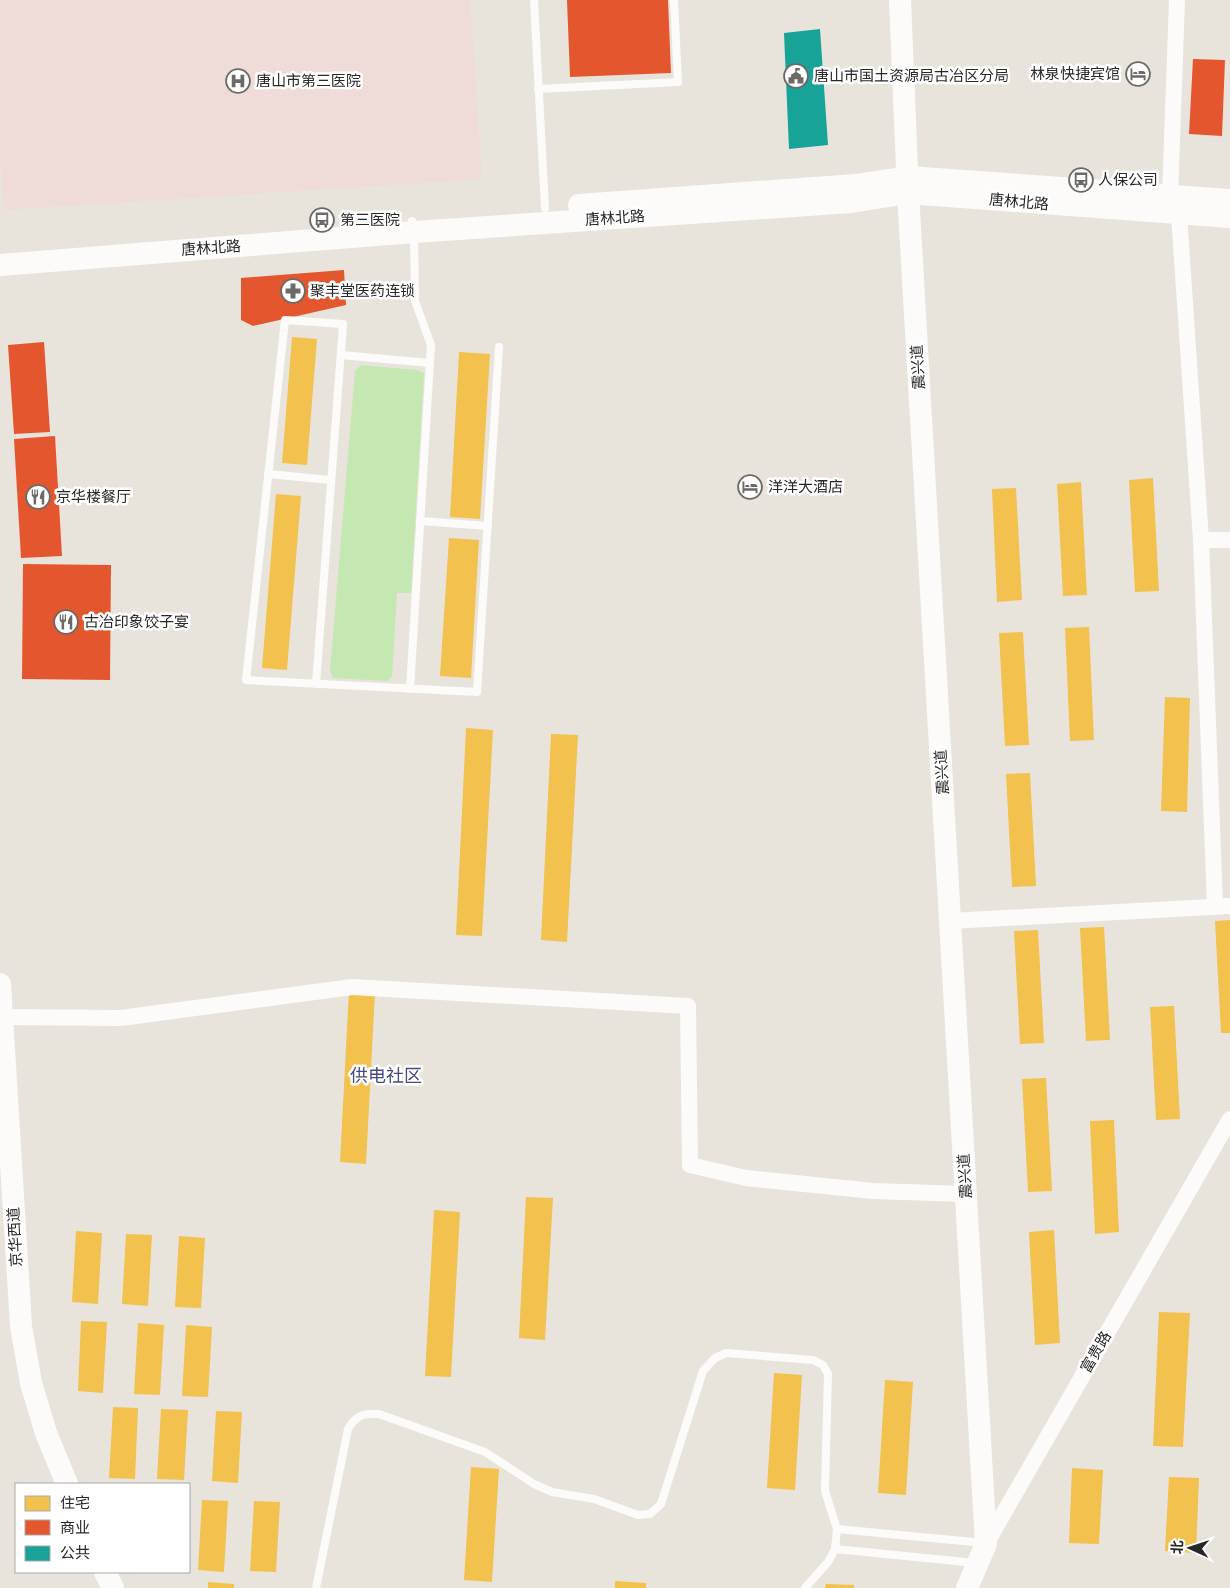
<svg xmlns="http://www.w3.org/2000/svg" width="1230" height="1588" font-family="'Source Sans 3','Noto Sans SC',sans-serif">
	<rect width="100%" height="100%" fill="#e8e4dc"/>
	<!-- medical -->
	<path fill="#efdbd8" d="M0 0H470L482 179 4 210 0 162Z"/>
	<!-- green -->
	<path fill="#c5e7b2" d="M361 365 417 370 424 373 411 593H397L392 677 387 681 333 678 330 671 355 371Z"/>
	<!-- homes -->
	<g fill="#f2c14e">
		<path d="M292 337 317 339 307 465 282 463Z"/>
		<path d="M459 352 490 354 480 519 450 517Z"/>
		<path d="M1153 478 1159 591 1135 592 1129 480Z"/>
		<path d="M1081 482 1087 595 1063 596 1057 484Z"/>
		<path d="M1016 488 1022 600 997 602 992 489Z"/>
		<path d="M276 494 301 496 287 670 262 668Z"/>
		<path d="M449 538 479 540 471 678 440 676Z"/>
		<path d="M1089 627 1094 740 1070 741 1065 628Z"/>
		<path d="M1023 632 1029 745 1005 746 999 633Z"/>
		<path d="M1165 697 1190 698 1187 812 1161 811Z"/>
		<path d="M466 728 493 730 482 936 456 935Z"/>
		<path d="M551 734 578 735 567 942 541 940Z"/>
		<path d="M1030 773 1036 886 1012 887 1006 774Z"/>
		<path d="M1230 920V1033H1221L1215 921Z"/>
		<path d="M1104 927 1110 1040 1086 1041 1080 928Z"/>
		<path d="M1038 930 1044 1043 1020 1044 1014 931Z"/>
		<path d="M349 990 375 992 366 1164 340 1162Z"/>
		<path d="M1174 1006 1180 1119 1156 1120 1150 1007Z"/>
		<path d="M1046 1078 1052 1191 1028 1192 1022 1079Z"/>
		<path d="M1114 1120 1119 1232 1095 1234 1090 1121Z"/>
		<path d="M526 1197 553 1198 545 1340 519 1338Z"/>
		<path d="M434 1210 460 1212 451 1377 425 1376Z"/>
		<path d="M1054 1230 1060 1343 1035 1345 1029 1232Z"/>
		<path d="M76 1231 102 1233 98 1304 72 1302Z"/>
		<path d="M126 1234 152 1235 148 1306 122 1304Z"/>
		<path d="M179 1236 205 1238 201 1308 175 1307Z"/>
		<path d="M1159 1312 1190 1313 1183 1447 1153 1446Z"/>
		<path d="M81 1321 107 1322 103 1393 78 1391Z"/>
		<path d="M138 1323 164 1325 160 1395 134 1394Z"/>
		<path d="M186 1325 212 1327 208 1397 182 1396Z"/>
		<path d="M774 1373 802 1375 795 1490 767 1488Z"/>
		<path d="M885 1380 913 1382 906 1495 878 1493Z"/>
		<path d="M113 1407 138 1408 135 1479 109 1478Z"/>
		<path d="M161 1409 188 1410 184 1480 157 1479Z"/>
		<path d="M216 1411 242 1412 238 1483 212 1481Z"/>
		<path d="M471 1467 499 1469 492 1582 464 1580Z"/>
		<path d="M1072 1468 1103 1470 1099 1544 1069 1543Z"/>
		<path d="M1169 1477 1199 1478 1196 1553 1165 1551Z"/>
		<path d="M202 1500 228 1501 224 1572 198 1570Z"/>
		<path d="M254 1501 280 1502 276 1572 250 1571Z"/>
		<path d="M615 1581 646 1583V1588H615Z"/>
		<path d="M208 1582 234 1584V1588H208Z"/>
		<path d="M826 1584 854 1585V1588H825Z"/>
	</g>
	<!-- shops -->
	<g fill="#e4572e">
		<path d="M567 0H668L671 73 570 77Z"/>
		<path d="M1193 59 1225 60 1222 136 1189 134Z"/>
		<path d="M344 270 346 305 253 326 241 320V278Z"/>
		<path d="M44 342 50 432 14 434 8 345Z"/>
		<path d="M55 436 62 556 21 558 14 439Z"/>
		<path d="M23 564 111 565 110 680 22 679Z"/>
	</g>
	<!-- public -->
	<path fill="#17a398" d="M820 29 828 145 789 149 784 33Z"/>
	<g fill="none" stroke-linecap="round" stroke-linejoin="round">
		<!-- lane -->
		<g stroke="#fcfbfa" stroke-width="8">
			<path d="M534 0 545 208"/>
			<path d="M538 89 678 82 674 0"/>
			<path d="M341 355 430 363"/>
			<path d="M268 474 331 480"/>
			<path d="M420 521 488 526"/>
			<path d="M316 684 343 324 285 320 246 680 477 692 499 347"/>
			<path d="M410 689 431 345 415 301 414 232 412 221"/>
			<path d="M837 1529 984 1543"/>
			<path d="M835 1549 975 1563"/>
			<path d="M316 1588 348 1429C356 1415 364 1413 379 1414L485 1452 534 1484 552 1492 594 1499 638 1515 650 1514 661 1504 703 1371 715 1358 726 1353 813 1360 823 1365 828 1374 825 1491 837 1529 835 1549 828 1562 805 1588"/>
		</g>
		<!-- street -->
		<g stroke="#fcfbfa" stroke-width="16">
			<path d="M1170 197 1177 0"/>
			<path d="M1179 215 1201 540H1230"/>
			<path d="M1201 540 1215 906"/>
			<path d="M950 921 1230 906"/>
			<path d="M2 1017 121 1018 352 987 688 1006 690 1165 746 1178 873 1191 966 1194"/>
			<path d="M986 1544 1230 1119"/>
		</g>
		<!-- secondary -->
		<g stroke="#fcfbfa" stroke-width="22">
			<path d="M900 0 908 193 986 1544 967 1588"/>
			<path d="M579 205 856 185 908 177 1230 200"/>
			<path d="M0 265 414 232 851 202 908 193 1230 217"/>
			<path d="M0 984 21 1326 31 1383 46 1433 67 1484"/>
			<path d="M105 1572 113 1588"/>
		</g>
	</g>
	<!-- icons -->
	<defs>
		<g id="hotel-ring" transform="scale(1.25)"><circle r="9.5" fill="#fff" stroke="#6b6a67" stroke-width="1.5"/><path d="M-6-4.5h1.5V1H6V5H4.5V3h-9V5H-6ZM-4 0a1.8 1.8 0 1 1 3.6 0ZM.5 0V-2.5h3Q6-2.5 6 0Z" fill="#6b6a67"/></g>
		<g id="civic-ring" transform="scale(1.25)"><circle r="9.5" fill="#fff" stroke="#6b6a67" stroke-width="1.5"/><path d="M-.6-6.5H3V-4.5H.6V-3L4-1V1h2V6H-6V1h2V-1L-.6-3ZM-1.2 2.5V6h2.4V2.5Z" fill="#6b6a67"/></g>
		<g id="hospital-ring" transform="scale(1.25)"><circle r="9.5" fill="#fff" stroke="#6b6a67" stroke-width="1.5"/><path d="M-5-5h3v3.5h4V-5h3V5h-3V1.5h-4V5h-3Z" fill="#6b6a67"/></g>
		<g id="bus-ring" transform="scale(1.25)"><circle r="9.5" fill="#fff" stroke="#6b6a67" stroke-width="1.5"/><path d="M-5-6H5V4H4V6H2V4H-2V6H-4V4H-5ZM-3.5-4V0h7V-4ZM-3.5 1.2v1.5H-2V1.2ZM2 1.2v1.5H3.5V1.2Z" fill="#6b6a67"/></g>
		<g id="pharmacy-ring" transform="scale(1.25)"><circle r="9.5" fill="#fff" stroke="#6b6a67" stroke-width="1.5"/><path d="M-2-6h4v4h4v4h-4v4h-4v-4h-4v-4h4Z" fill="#6b6a67"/></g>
		<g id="restaurant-ring" transform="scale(1.25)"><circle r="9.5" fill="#fff" stroke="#6b6a67" stroke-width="1.5"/><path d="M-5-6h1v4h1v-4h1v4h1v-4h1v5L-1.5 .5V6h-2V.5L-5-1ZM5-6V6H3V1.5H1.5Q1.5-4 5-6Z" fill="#6b6a67"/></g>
	</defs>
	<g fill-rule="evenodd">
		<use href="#hotel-ring" x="1138" y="74"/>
		<use href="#civic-ring" x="796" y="76"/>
		<use href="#hospital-ring" x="238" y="81"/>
		<use href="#bus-ring" x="1081" y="180"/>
		<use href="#bus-ring" x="322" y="220"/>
		<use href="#pharmacy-ring" x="293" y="291"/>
		<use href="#hotel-ring" x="750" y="487"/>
		<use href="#restaurant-ring" x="38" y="497"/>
		<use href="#restaurant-ring" x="66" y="622"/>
	</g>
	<g text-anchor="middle" stroke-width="5" stroke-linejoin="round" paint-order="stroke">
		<!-- poi labels -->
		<g font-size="15" fill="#282828" stroke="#fff" text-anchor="start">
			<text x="1120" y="79" text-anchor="end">林泉快捷宾馆</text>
			<text x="814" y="81">唐山市国土资源局古冶区分局</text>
			<text x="256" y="86">唐山市第三医院</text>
			<text x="1098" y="185">人保公司</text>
			<text x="340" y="225">第三医院</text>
			<text x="310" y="296">聚丰堂医药连锁</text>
			<text x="768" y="492">洋洋大酒店</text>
			<text x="56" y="502">京华楼餐厅</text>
			<text x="84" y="627">古冶印象饺子宴</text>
		</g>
		<!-- street labels -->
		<g font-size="15" fill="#282828" stroke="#fff">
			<text transform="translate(1019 202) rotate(5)" y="5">唐林北路</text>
			<text transform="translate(615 218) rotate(-4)" y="5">唐林北路</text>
			<text transform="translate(211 248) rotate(-4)" y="5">唐林北路</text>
			<text transform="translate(918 367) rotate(-93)" y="5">震兴道</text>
			<text transform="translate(942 772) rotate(-93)" y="5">震兴道</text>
			<text transform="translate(965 1176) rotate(-93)" y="5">震兴道</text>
			<text transform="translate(15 1237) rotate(-93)" y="5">京华西道</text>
			<text transform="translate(1096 1352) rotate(-60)" y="5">富贵路</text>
		</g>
		<!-- quarter labels -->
		<g font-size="18" fill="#454c7d" stroke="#fff">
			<text x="386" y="1082">供电社区</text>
		</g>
	</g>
	<!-- legend -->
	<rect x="15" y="1483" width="175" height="90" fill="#ffffff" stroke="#a9a9a9"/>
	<rect x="25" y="1496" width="25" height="15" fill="#f2c14e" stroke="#a9a9a9"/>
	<text x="60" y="1508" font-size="15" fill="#282828">住宅</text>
	<rect x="25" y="1520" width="25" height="15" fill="#e4572e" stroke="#a9a9a9"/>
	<text x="60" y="1533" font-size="15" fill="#282828">商业</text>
	<rect x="25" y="1546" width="25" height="15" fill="#17a398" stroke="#a9a9a9"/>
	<text x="60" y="1558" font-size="15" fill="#282828">公共</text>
	<!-- north arrow -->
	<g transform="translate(1190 1548) rotate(273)" stroke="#ffffff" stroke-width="4" paint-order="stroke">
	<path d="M0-4L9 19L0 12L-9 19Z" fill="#282828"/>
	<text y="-8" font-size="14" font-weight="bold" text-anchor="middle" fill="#282828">北</text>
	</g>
</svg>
